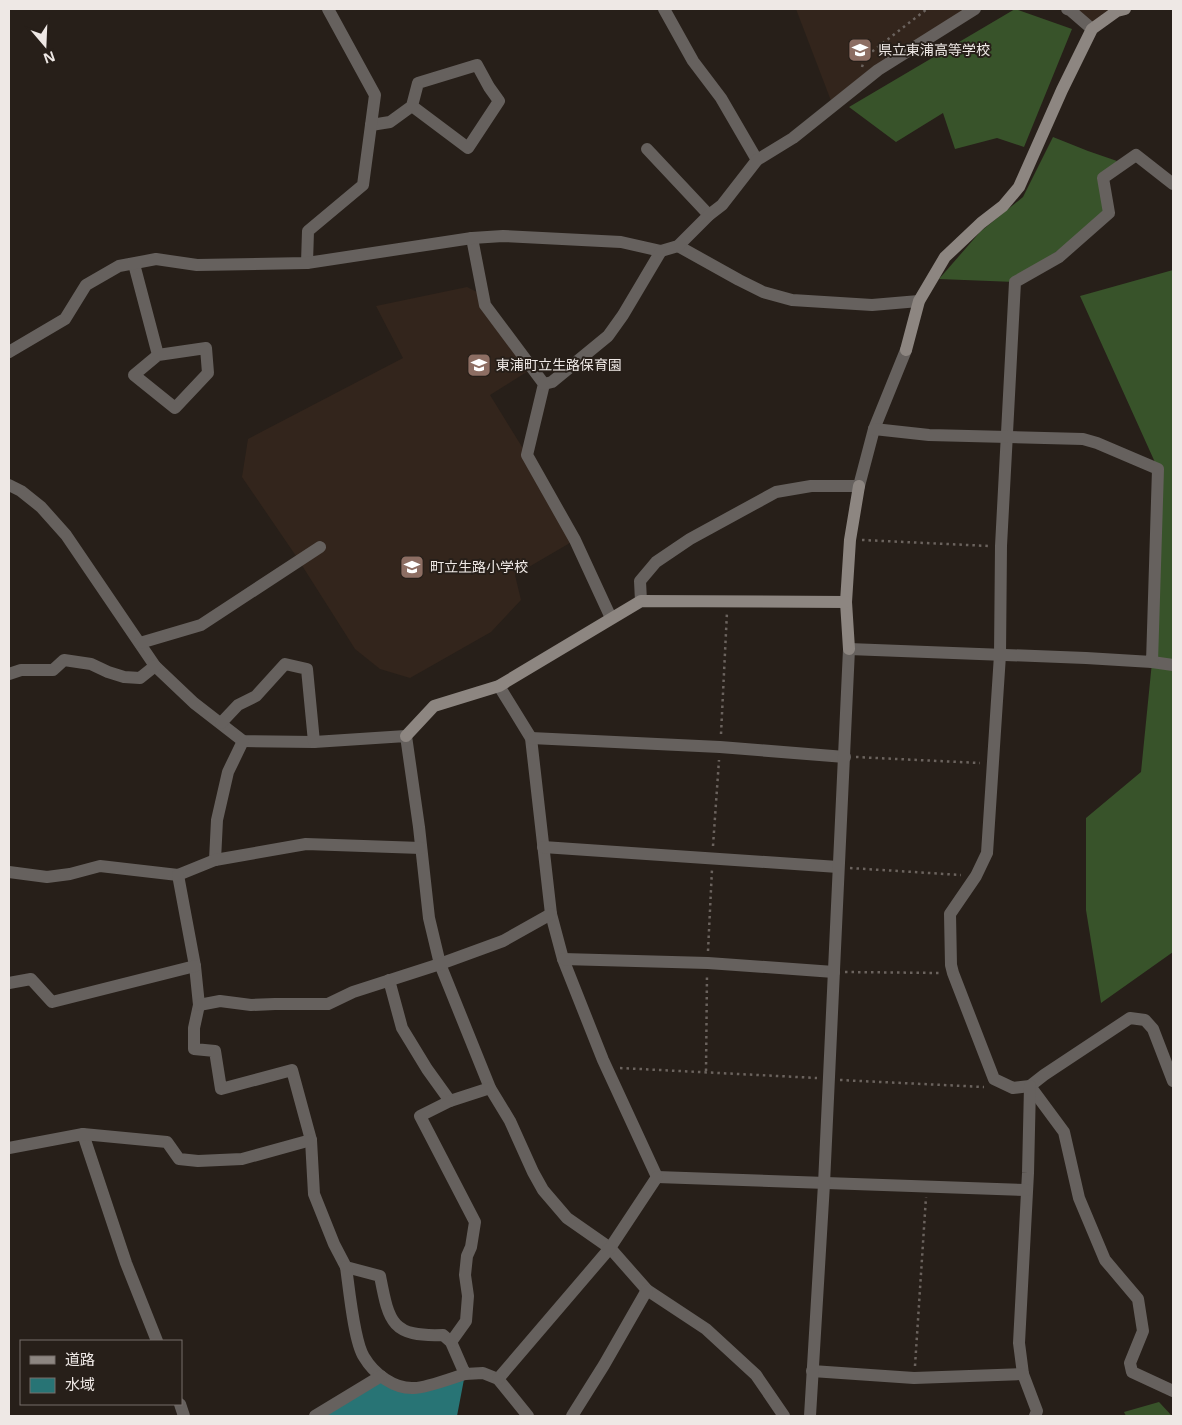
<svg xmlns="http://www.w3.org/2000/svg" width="1182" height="1425" font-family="'Open Sans','Noto Sans JP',sans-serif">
	<rect width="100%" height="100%" fill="#271f19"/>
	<!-- built -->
	<g fill="#33251c">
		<path d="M796 9H975L833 106Z"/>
		<path d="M1067 9H1125L1092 29Z"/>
		<path d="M467 287 477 292 533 368 490 395 527 455 575 540 515 575 521 600 491 632 410 678 380 669 355 649 296 556 242 477 248 439 403 358 376 306Z"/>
	</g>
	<!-- forest -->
	<g fill="#38532a">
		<path d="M1015 9 1072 29 1024 147 997 138 955 149 943 113 896 142 849 107Z"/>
		<path d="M1053 137 1088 151 1117 161 1103 178 1109 213 1015 282 939 279 980 232 1023 197Z"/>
		<path d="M1173 270V952L1101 1003 1086 910V818L1141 772 1152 662 1158 469 1080 296Z"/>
		<path d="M1159 1402 1172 1416H1126L1124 1412Z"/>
	</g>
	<!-- water -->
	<path fill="#287475" d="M465 1374 457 1416H315L381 1376 414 1388Z"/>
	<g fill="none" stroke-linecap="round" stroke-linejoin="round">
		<!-- path -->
		<g stroke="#6b635e" stroke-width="2.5" stroke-dasharray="2.5 4" stroke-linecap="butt">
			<path d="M862 67 865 57 927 9"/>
			<path d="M862 540 989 546"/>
			<path d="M721 734 727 612"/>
			<path d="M856 757 980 763"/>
			<path d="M713 846 719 760"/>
			<path d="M850 868 961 875"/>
			<path d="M708 951 712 869"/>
			<path d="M845 972 940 973"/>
			<path d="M620 1068 817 1078"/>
			<path d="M706 1071 707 974"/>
			<path d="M840 1080 984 1087"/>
			<path d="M915 1366 926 1197"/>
		</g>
		<!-- street -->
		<g stroke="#66615e" stroke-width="12">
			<path d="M664 9 693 61 721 98 757 160"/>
			<path d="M1067 9 1070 10 1092 29"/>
			<path d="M371 125 390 122 412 106 468 148 499 101 489 87 477 65 418 83 412 106"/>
			<path d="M647 149 709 215"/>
			<path d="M1173 184 1136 155 1103 178 1109 213 1059 257 1015 282 1001 546 1000 655 987 853 976 876 950 914 951 965 953 973 994 1079 1013 1088 1030 1086 1044 1075 1130 1018 1145 1020 1153 1029 1173 1081"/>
			<path d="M472 238 485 305 544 384 527 455 575 540 611 618"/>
			<path d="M678 246 739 280 763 292 792 300 872 305 919 301"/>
			<path d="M307 263 308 231 363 185 375 95 328 9"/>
			<path d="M134 264 158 355 134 375 175 408 208 373 206 348 158 355"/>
			<path d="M9 352 65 319 86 285 119 266 156 259 197 265 307 263 472 238 503 236 621 242 661 251 678 246 709 215 722 205 757 160 793 138 878 70 975 9"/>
			<path d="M544 384 552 382 608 336 623 315 661 251"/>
			<path d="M9 485 21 491 41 507 66 535 155 666 194 703 243 741 314 742 406 736 419 827 429 918 440 964 490 1088 510 1121 533 1172 543 1190 567 1218 610 1248 647 1290 706 1329 756 1375 784 1416"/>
			<path d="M641 601 640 581 656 562 690 539 776 492 811 486H859L874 429 906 350"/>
			<path d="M140 643 201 625 320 547"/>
			<path d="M1152 662 1173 665"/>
			<path d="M9 674 21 670H53L64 660 91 664 108 672 124 677 140 678 155 666"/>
			<path d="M499 686 531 738 551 914 563 959 603 1060 657 1177"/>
			<path d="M221 723 238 705 256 696 285 664 307 669 314 742"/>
			<path d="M531 738 720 747 845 757"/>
			<path d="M543 847 838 867"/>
			<path d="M215 860 217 820 228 772 243 741"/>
			<path d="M9 872 47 877 70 874 100 866 178 875 215 860 306 844 421 848"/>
			<path d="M178 875 195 966 199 1005 194 1028V1049L215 1051 221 1089 292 1070 311 1140 314 1194 334 1244 346 1267 380 1276C389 1322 391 1337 443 1335L451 1342 465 1374 483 1373 498 1379 528 1416"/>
			<path d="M563 959 708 963 834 972"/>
			<path d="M389 980 402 1028 427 1069 450 1101 490 1088"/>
			<path d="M9 983 31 979 52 1002 195 966"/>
			<path d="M199 1005 220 1001 251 1005 275 1004H328L353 992 440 964 503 941 551 914"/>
			<path d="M1030 1086 1064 1132 1079 1198 1105 1260 1138 1299 1143 1331 1130 1363 1132 1372 1173 1391"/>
			<path d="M1030 1086 1028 1173 1019 1343 1023 1374 1037 1411 1035 1416"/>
			<path d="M450 1101 420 1116 475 1222 471 1247 467 1256 465 1275 468 1296 466 1321 451 1342"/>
			<path d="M83 1134 126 1263 157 1341"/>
			<path d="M9 1148 83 1134 167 1142 179 1159 198 1161 242 1159 311 1140"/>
			<path d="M657 1177 1026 1190"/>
			<path d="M346 1267C349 1288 354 1342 364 1357 374 1374 394 1389 414 1388 426 1388 452 1378 465 1374"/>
			<path d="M812 1371 914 1378 1023 1374"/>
			<path d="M498 1379 610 1248 657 1177"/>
			<path d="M180 1404 184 1416"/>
			<path d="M315 1416 381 1376"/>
			<path d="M572 1416 604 1365 647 1290"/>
			<path d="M810 1416 824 1184 849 649 1086 658 1152 662 1158 469 1097 443 1083 439 929 435 874 429"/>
		</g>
		<!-- secondary -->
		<g stroke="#8d8681" stroke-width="12">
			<path d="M906 350 919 301 945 257 981 223 1003 206 1019 187 1062 90 1092 29 1117 11 1125 9"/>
			<path d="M849 649 846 602 850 540 859 486"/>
			<path d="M406 736 434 706 499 686 641 601 846 602"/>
		</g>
	</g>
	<!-- icons -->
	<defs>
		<g id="school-square" transform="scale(1.25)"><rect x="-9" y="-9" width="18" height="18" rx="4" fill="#8d6e63" stroke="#271f19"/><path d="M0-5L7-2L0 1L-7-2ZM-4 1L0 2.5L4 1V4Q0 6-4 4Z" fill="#fff"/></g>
	</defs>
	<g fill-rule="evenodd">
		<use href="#school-square" x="860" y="50"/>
		<use href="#school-square" x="479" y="365"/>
		<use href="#school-square" x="412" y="567"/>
	</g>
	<g text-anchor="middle" stroke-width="4" stroke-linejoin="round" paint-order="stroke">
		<!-- poi labels -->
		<g font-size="14" fill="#eee8e5" stroke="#271f19" text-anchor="start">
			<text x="878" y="55">県立東浦高等学校</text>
			<text x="496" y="370">東浦町立生路保育園</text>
			<text x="430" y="572">町立生路小学校</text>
		</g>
	</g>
	<!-- border -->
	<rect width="1182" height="1425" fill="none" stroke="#eee8e5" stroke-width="20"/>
	<!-- legend -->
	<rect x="20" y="1340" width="162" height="65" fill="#271f19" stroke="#776f6b"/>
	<rect x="30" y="1356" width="25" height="8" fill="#8d8681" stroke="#776f6b"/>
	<text x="65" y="1365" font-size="15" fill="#eee8e5">道路</text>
	<rect x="30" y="1378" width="25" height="15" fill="#287475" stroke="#776f6b"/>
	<text x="65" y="1390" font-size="15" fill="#eee8e5">水域</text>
	<!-- north arrow -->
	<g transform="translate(45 45) rotate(161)" stroke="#271f19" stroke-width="4" paint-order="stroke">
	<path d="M0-4L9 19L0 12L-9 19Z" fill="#eee8e5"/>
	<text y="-8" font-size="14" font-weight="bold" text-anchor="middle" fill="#eee8e5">N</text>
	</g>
</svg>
